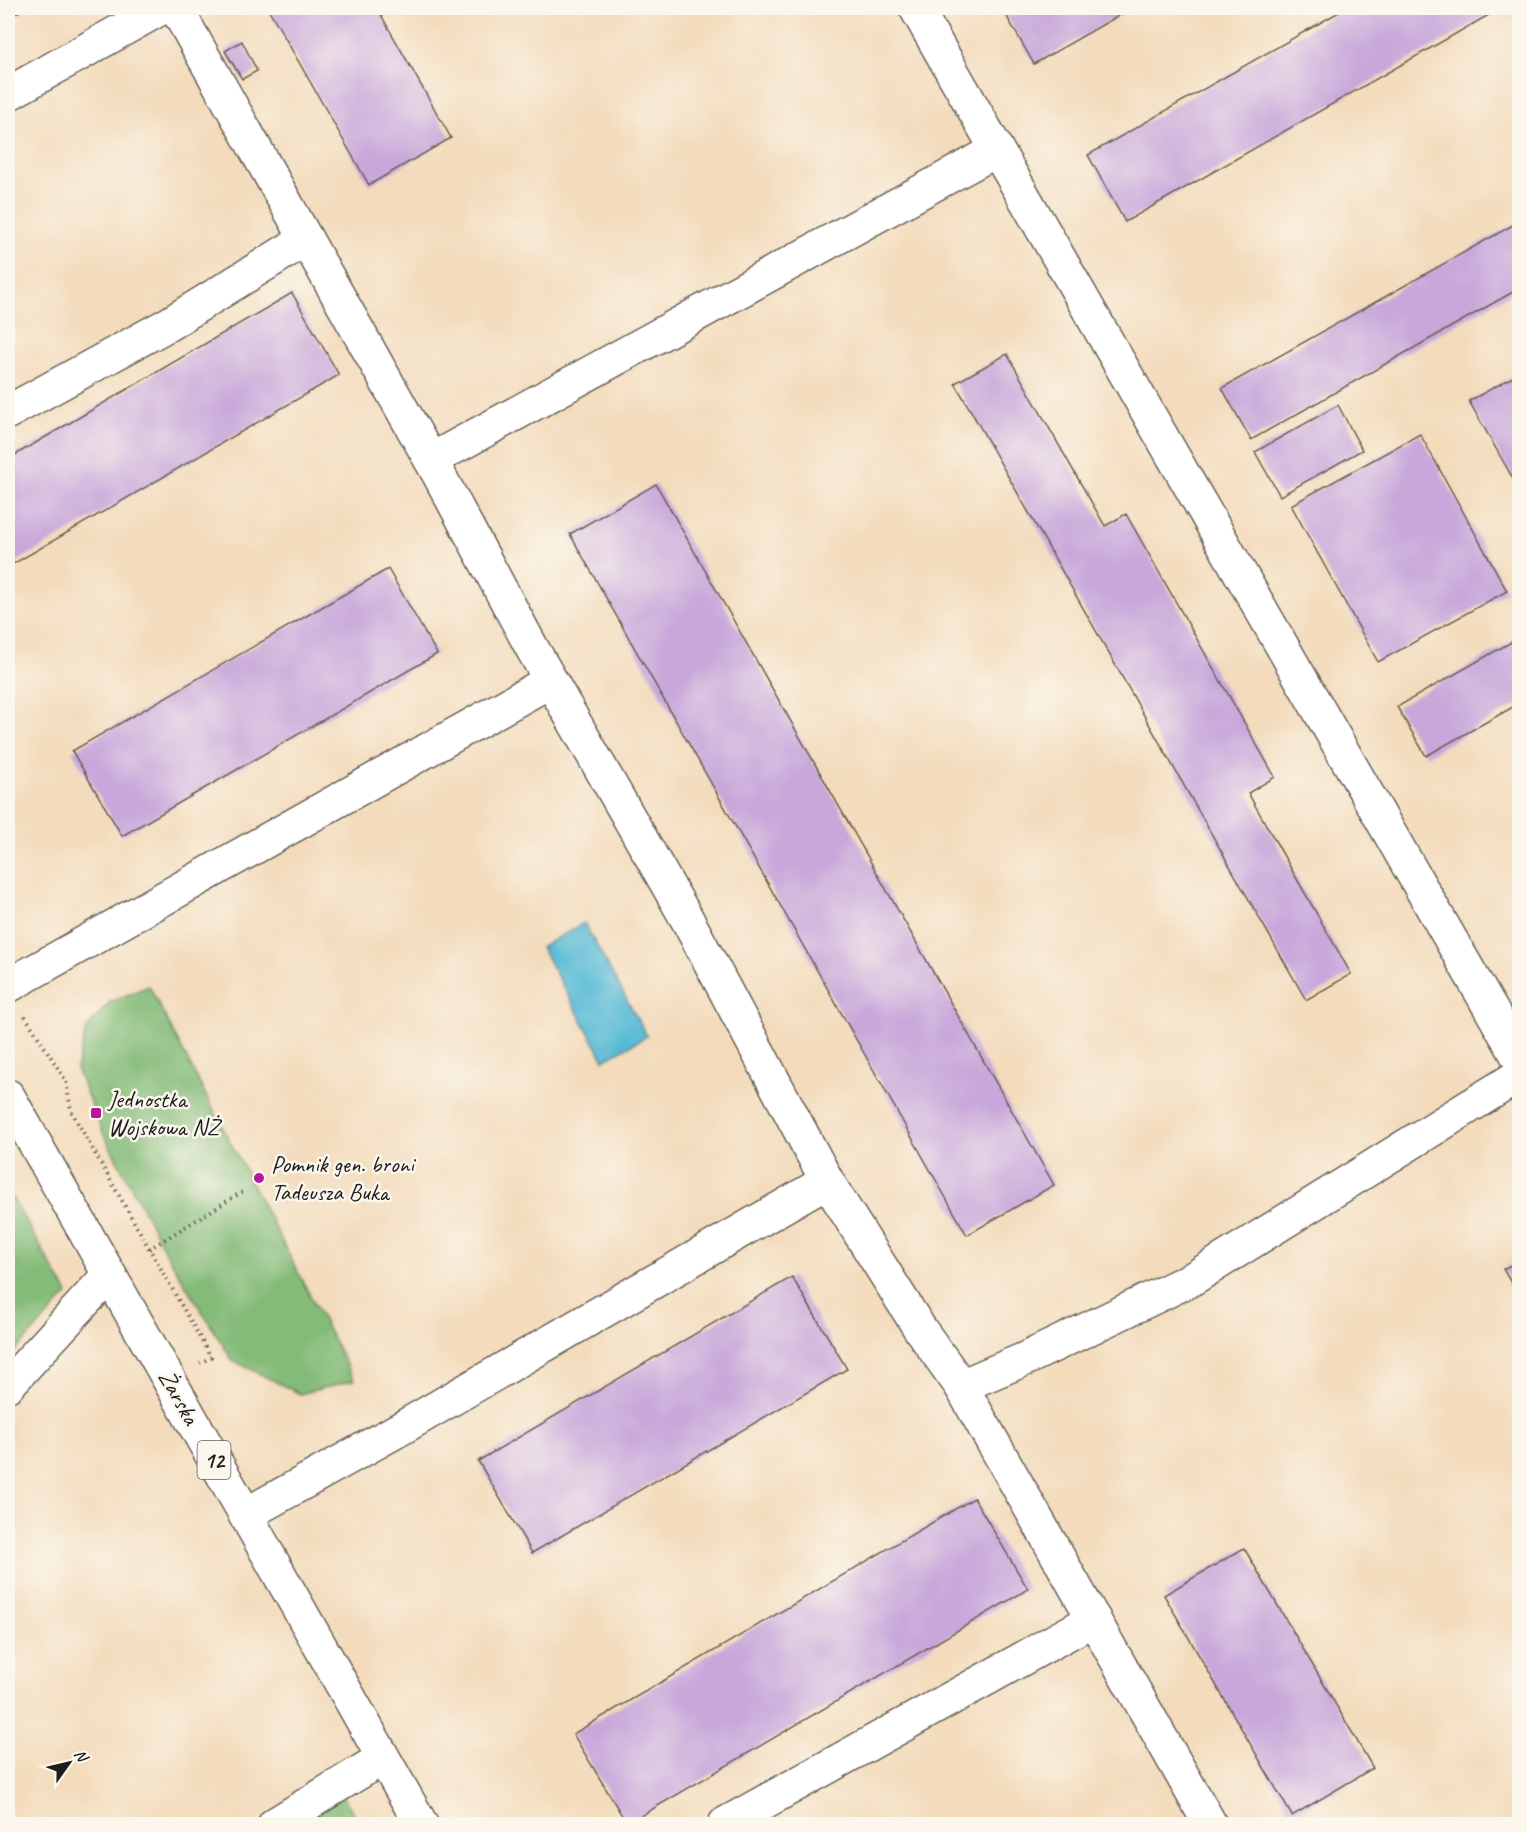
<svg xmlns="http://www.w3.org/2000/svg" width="1527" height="1832" font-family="Caveat,sans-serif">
	<rect width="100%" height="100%" fill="#fbf7ec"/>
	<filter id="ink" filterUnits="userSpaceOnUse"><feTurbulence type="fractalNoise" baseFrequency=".0167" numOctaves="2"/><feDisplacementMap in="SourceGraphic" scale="12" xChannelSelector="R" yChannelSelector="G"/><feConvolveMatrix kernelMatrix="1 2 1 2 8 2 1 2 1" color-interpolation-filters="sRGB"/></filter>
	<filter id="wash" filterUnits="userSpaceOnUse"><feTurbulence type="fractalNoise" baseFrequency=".008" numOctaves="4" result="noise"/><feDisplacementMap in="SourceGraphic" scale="24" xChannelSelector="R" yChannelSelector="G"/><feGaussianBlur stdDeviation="1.35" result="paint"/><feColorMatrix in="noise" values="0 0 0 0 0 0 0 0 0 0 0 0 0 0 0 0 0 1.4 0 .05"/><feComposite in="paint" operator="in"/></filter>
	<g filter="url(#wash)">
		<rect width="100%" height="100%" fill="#f3dbbc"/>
		<!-- forest -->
		<g fill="#84bb78" stroke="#506c4a" stroke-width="1.5">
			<path d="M149 986 354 1380 300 1394 232 1360 167 1255 104 1135 76 1069 87 1028 110 1002Z"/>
			<path d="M8 1191 68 1294 8 1359Z"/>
			<path d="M340 1791 360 1824H292Z"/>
		</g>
		<!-- water -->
		<path fill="#56bad5" stroke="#396b78" stroke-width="1.5" d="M584 923 647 1036 604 1060 541 947Z"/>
		<g id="blocks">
			<!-- building -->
			<g fill="#c8a7da">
				<path d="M8 8H25L8 18Z"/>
				<path d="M268 8H377L451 138 369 185Z"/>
				<path d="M1002 8H1132L1034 64Z"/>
				<path d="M1346 8H1501L1125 222 1088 155Z"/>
				<path d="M242 41 257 71 242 79 225 51Z"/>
				<path d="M1520 221V288L1251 440 1222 388Z"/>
				<path d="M292 293 339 375 8 567V459Z"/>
				<path d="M1007 354 1105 526 1126 514 1275 777 1248 793 1351 974 1306 1000 955 383Z"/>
				<path d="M1520 373V491L1469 401Z"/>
				<path d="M1338 405 1362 450 1280 496 1255 452Z"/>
				<path d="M1420 434 1507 591 1378 662 1291 505Z"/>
				<path d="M656 484 1054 1185 967 1235 570 534Z"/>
				<path d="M388 569 437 654 122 836 72 751Z"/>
				<path d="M1520 637V703L1426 756 1397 707Z"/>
				<path d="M1520 1260V1298L1503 1269Z"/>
				<path d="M792 1277 847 1369 532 1553 478 1461Z"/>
				<path d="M974 1498 1028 1589 627 1824 573 1734Z"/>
				<path d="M1244 1548 1373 1768 1292 1816 1164 1595Z"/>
			</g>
		</g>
	</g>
	<g filter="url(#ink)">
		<use href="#blocks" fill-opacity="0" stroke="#675f54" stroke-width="1.5"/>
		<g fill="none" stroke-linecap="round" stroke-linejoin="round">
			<!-- minor casing -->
			<g stroke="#675f54" stroke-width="36">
				<g id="minor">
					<path d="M176 8 438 473 532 648 687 919 827 1181 920 1329 961 1386 1025 1359 1192 1279 1520 1075"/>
					<path d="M916 8 997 150"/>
					<path d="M8 94 161 8"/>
					<path d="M8 412 167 325 306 239"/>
					<path d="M431 460 997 150 1520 1060"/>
					<path d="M8 986 550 681"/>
					<path d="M8 1385 109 1275"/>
					<path d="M961 1386 1210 1824"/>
					<path d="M245 1515 400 1429 827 1181"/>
					<path d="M275 1824 383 1758"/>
					<path d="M725 1824 1094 1619"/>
				</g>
			</g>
			<!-- major casing -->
			<g stroke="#675f54" stroke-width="36">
				<path id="major" d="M8 1096 421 1824"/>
			</g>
			<!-- path -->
			<g stroke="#675f54" stroke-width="4" stroke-dasharray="1.5 4.5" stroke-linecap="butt">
				<path d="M25 1016 66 1081 71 1111 211 1357 200 1363"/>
				<path d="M149 1249 242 1192"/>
			</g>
			<!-- minor -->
			<use href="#minor" stroke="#fff" stroke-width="33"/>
			<!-- major -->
			<use href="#major" stroke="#fff" stroke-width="33"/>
		</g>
	</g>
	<!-- markers -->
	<g fill="#b5179e" stroke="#fbf7ec" stroke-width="2">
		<rect x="90" y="1107" width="12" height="12" rx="3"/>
		<circle cx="259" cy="1178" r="6"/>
	</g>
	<g text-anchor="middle" stroke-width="5" stroke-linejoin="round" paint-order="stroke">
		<!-- shield labels -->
		<rect fill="#fbf7ec" stroke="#5f5e5a" stroke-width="1.5" x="197.5" y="1441" width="33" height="38" rx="4.5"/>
		<g font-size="22" font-weight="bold" fill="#1c1c1c">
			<text x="214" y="1468">12</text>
		</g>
		<!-- poi labels -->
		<g font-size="24" fill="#1c1c1c" stroke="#fbf7ec" text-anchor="start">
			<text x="108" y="1107">Jednostka<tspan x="108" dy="28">Wojskowa NŻ</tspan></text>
			<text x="271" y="1172">Pomnik gen. broni<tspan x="271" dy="28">Tadeusza Buka</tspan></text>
		</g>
		<!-- street labels -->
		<g font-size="24" fill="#1c1c1c" stroke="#fbf7ec">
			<text transform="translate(179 1397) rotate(61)" y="8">Żarska</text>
		</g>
	</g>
	<!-- margin -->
	<rect width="1527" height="1832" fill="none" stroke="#fbf7ec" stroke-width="30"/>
	<!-- north arrow -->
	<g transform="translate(69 1763) rotate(56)" stroke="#fbf7ec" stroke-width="4.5" paint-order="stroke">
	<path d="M0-4.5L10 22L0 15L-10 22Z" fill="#1c1c1c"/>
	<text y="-9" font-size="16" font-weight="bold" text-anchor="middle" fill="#1c1c1c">N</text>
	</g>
</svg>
